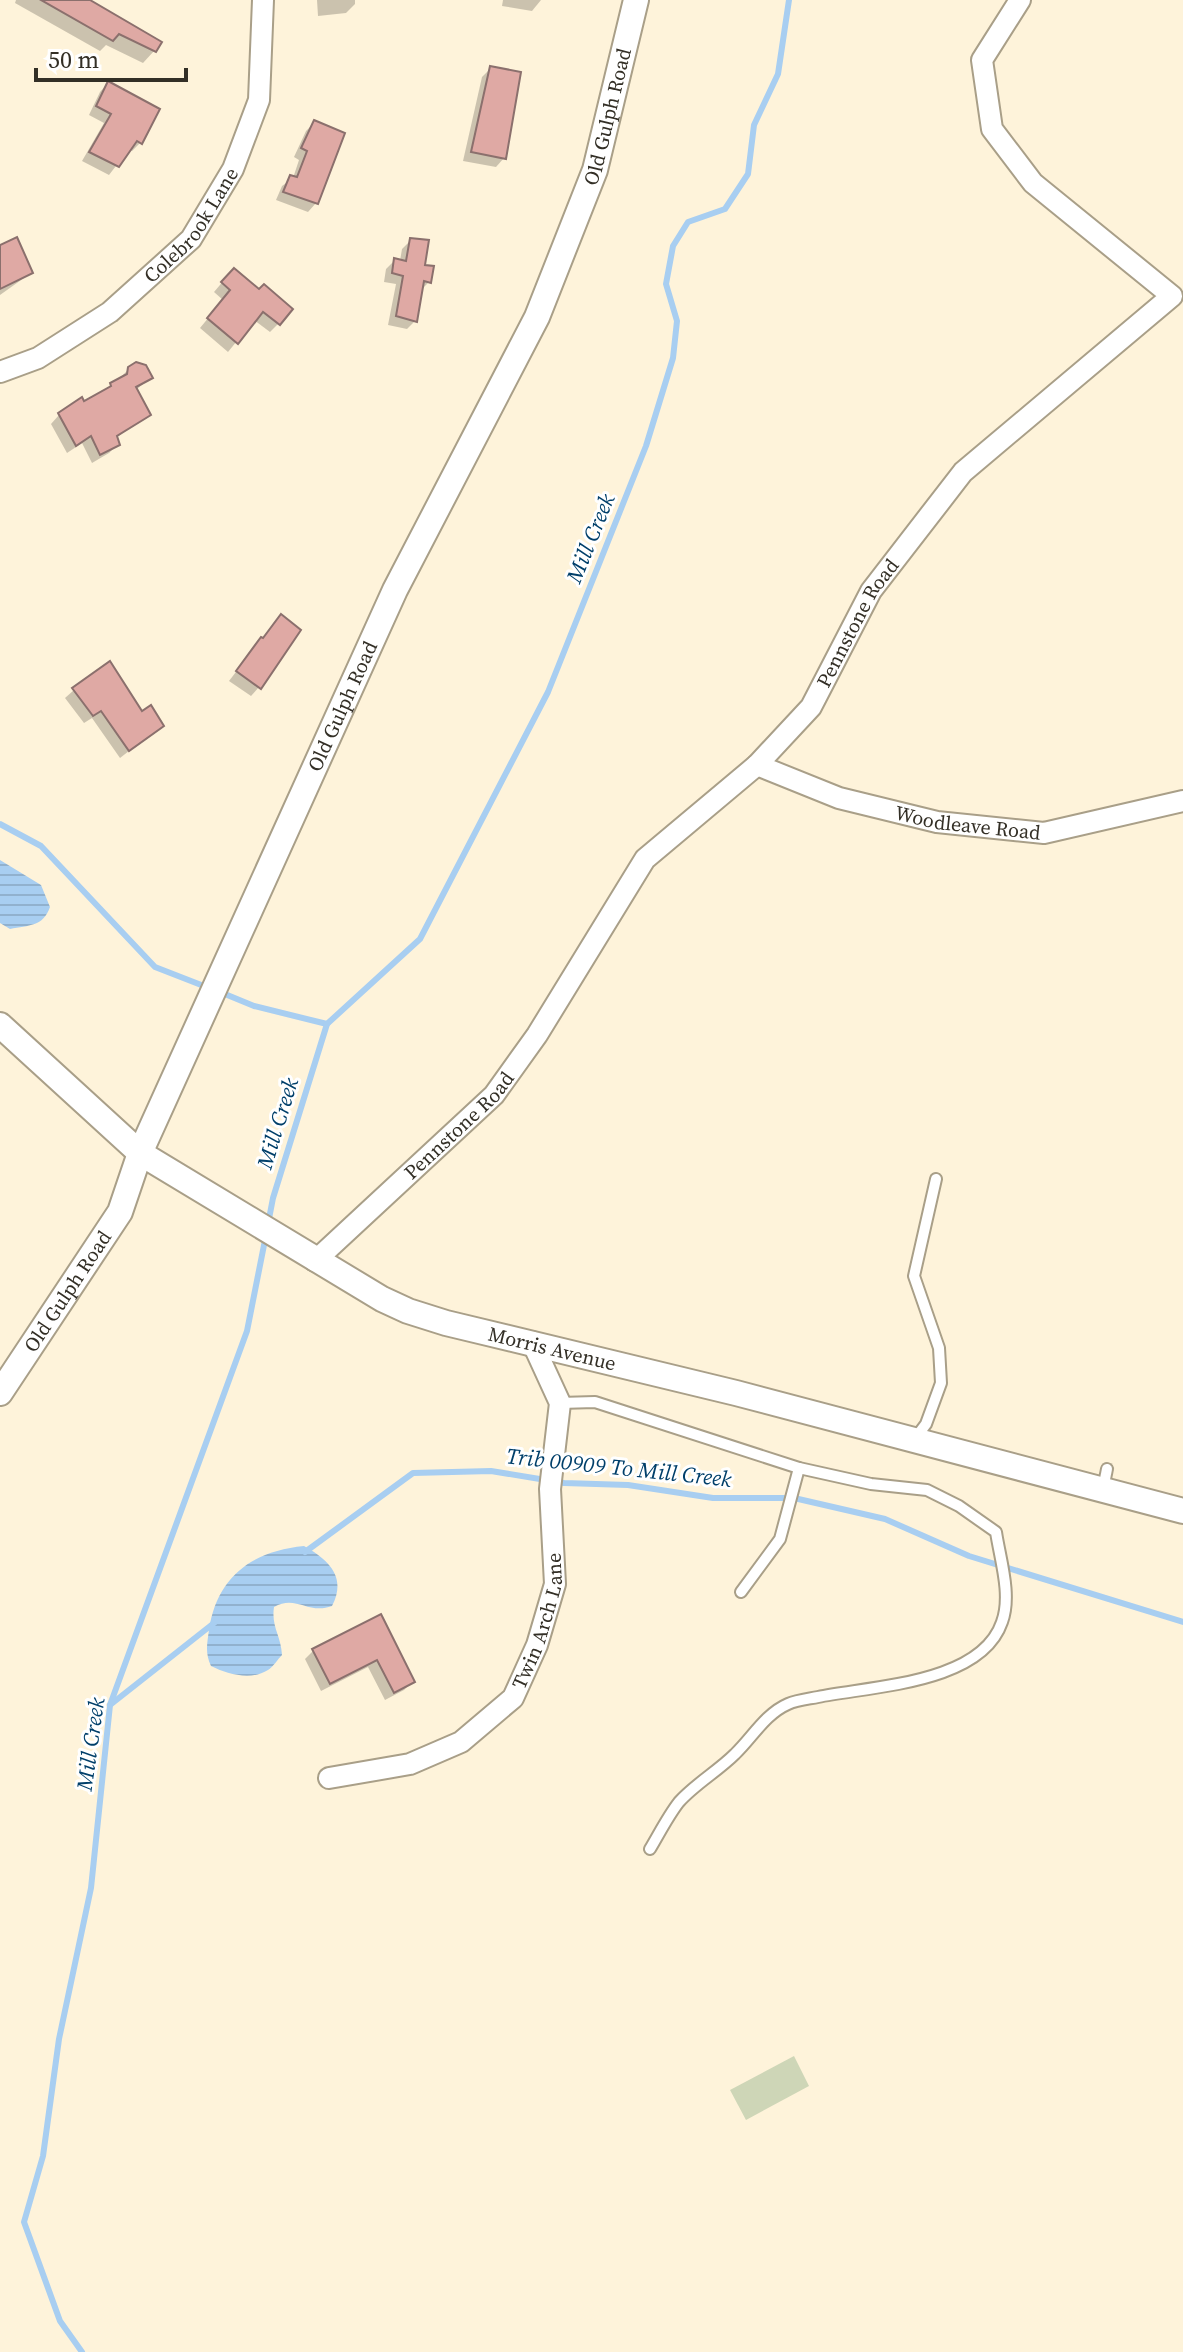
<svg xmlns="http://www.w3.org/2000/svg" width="1183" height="2352" font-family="'Source Serif 4',serif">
	<defs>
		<pattern id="water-rules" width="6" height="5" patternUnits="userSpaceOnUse" patternTransform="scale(2)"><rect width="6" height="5" fill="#a8cef1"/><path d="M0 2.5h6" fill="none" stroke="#91b1ce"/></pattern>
	</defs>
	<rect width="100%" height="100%" fill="#fef3da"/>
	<!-- pitch -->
	<path fill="#ced6b7" d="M794 2056 809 2086 746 2120 730 2090Z"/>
	<!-- water -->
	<g fill="url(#water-rules)">
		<path d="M0 860 41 885 50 907C43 927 29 925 10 929L0 923Z"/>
		<path d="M304 1546C329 1560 347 1577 332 1606 308 1615 296 1594 274 1607 271 1627 281 1635 282 1655 278 1659 273 1667 268 1670 251 1681 227 1674 211 1666 205 1653 207 1644 209 1630 217 1576 253 1551 304 1546Z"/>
	</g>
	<!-- shadow -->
	<g fill="#0003">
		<path d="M16 0H86L154 51 143 63 106 45 100 51 15 3Z"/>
		<path d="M317 0H355V4L346 13 318 16Z"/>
		<path d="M503 0H541L532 11 502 6Z"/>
		<path d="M491 68 504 158 496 167 463 161 482 77Z"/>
		<path d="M108 83 141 142 132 151 129 149 109 175 82 161 104 123 89 115 100 92Z"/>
		<path d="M314 123 316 203 308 212 276 200 282 186 293 178 299 160 294 157 306 131Z"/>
		<path d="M411 240 429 282 421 290 415 321 407 329 388 325 396 284 384 282 386 269 395 260 400 261 402 249Z"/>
		<path d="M0 247 31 273 0 295Z"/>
		<path d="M225 279 278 324 270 332 254 320 228 352 200 328 223 300 214 292Z"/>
		<path d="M129 369 150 378 136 390 148 414 116 438 118 444 109 453 92 463 82 443 67 453 51 424 59 415 104 393Z"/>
		<path d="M261 639 259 687 251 696 229 681Z"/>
		<path d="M74 690 141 713 161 726 120 758 92 718 84 723 65 698Z"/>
		<path d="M380 1617 413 1681 404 1690 385 1700 368 1667 321 1691 305 1659 313 1651Z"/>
	</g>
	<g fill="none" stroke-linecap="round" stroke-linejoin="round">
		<!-- stream -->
		<g stroke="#a8cef1" stroke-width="6">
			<path d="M0 824 41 846 155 967 209 988"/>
			<path d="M220 992 254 1006 327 1024"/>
			<path d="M268 1224 273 1198 327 1024 420 939 548 692 646 446 673 358 677 321 666 284 673 246 688 222 725 209 748 174 754 125 778 74 789 0"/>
			<path d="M305 1552 413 1473 491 1471 564 1483 628 1485 713 1498H794L885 1519 969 1556 1183 1622"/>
			<path d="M110 1705 214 1623"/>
			<path d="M82 2352 60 2321 24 2222 43 2156 59 2039 91 1888 110 1705 247 1331 266 1235"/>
		</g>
	</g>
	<!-- building -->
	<g fill="#dfa9a4" stroke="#8b706d" stroke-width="2">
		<path d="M41 0H90L162 42 156 52 119 34 113 41Z"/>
		<path d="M490 66 521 72 506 159 471 152Z"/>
		<path d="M108 81 160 109 142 144 137 141 119 167 89 152 111 114 96 106Z"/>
		<path d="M314 120 345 133 318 204 283 192 290 175 297 177 307 151 301 148Z"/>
		<path d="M17 237 33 273 0 289V245Z"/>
		<path d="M410 238 429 240 425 265 434 266 431 283 424 281 417 322 396 316 403 276 392 273 394 258 406 261Z"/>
		<path d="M234 268 259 289 264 284 293 309 280 325 263 312 238 344 207 318 230 290 221 282Z"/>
		<path d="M136 362 146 365 153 378 136 387 151 415 117 436 120 445 100 455 91 436 76 446 58 413 82 397 84 401 111 386 110 383 127 374 128 367Z"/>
		<path d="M281 614 301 630 261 689 236 671 261 637 263 638Z"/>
		<path d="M110 661 142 711 151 705 164 726 129 751 101 711 93 716 72 688Z"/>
		<path d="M381 1614 415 1682 394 1693 377 1660 330 1684 312 1649Z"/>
	</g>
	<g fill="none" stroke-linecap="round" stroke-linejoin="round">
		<!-- service casing -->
		<g stroke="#a99f88" stroke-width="14">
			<g id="service">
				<path d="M560 1403 595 1402 799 1468 871 1484 927 1490 959 1506 996 1532C1000 1559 1012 1595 1002 1622 981 1684 871 1686 818 1697 808 1699 797 1700 788 1704 765 1714 752 1738 735 1754 718 1771 695 1784 679 1802 668 1816 659 1834 650 1849"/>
				<path d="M914 1440 926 1424 941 1383 939 1348 914 1276 936 1179"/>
				<path d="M1103 1489 1107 1469"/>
				<path d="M741 1592 780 1539 799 1468"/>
			</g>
		</g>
		<!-- minor casing -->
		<g stroke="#a99f88" stroke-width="24">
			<g id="minor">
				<path id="s1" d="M0 372 38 358 110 312 191 239 233 169 259 100 263 0"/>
				<path id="s2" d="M757 765 839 798 937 822 1044 833 1183 801"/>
				<path id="s3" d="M315 1261 494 1095 537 1035 645 859 757 765 811 707 871 591 963 472 1172 296 1033 183 992 129 982 60 1020 0"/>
				<path id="s4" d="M329 1778 410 1764 461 1742 513 1698 537 1645 555 1584 550 1489 560 1403 532 1342"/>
			</g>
		</g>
		<!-- tertiary casing -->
		<g stroke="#a99f88" stroke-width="28">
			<g id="tertiary">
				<path id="s5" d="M0 1025 140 1153 382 1299 408 1311 446 1323 736 1393 1183 1511"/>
				<path id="s6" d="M0 1393 120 1212 140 1153 395 590 537 317 595 170 636 0"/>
			</g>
		</g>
		<!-- service -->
		<use href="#service" stroke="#fff" stroke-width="10"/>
		<!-- minor -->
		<use href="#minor" stroke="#fff" stroke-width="20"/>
		<!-- tertiary -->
		<use href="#tertiary" stroke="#fff" stroke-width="24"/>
	</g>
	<g text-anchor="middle" stroke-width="6" stroke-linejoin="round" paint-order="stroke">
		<!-- street labels -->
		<g font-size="20" fill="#332f26" stroke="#fff">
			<text dy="7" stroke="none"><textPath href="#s6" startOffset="1418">Old Gulph Road</textPath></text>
			<text dy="7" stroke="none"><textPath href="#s1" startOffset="246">Colebrook Lane</textPath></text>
			<text dy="7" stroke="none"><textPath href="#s3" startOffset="846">Pennstone Road</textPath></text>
			<text dy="7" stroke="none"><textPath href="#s6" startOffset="770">Old Gulph Road</textPath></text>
			<text dy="7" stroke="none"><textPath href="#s2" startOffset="220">Woodleave Road</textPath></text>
			<text dy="7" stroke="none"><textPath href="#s3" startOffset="198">Pennstone Road</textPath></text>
			<text dy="7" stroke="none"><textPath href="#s6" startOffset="122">Old Gulph Road</textPath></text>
			<text dy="7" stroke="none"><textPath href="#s5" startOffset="650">Morris Avenue</textPath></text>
			<text dy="7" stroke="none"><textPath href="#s4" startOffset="288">Twin Arch Lane</textPath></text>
		</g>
		<!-- water labels -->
		<g font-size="22" font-style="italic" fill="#003f6a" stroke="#fff">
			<text transform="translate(590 538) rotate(-68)" y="8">Mill Creek</text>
			<text transform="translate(277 1123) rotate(-73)" y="8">Mill Creek</text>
			<text transform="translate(619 1467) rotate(6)" y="8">Trib 00909 To Mill Creek</text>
			<text transform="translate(90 1744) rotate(-82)" y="8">Mill Creek</text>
		</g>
	</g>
	<!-- scale -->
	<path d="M36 68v12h150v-12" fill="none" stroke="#332f26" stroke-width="4"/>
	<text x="48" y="68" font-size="24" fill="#332f26" stroke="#ffffff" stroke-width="6" paint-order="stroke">50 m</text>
</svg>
